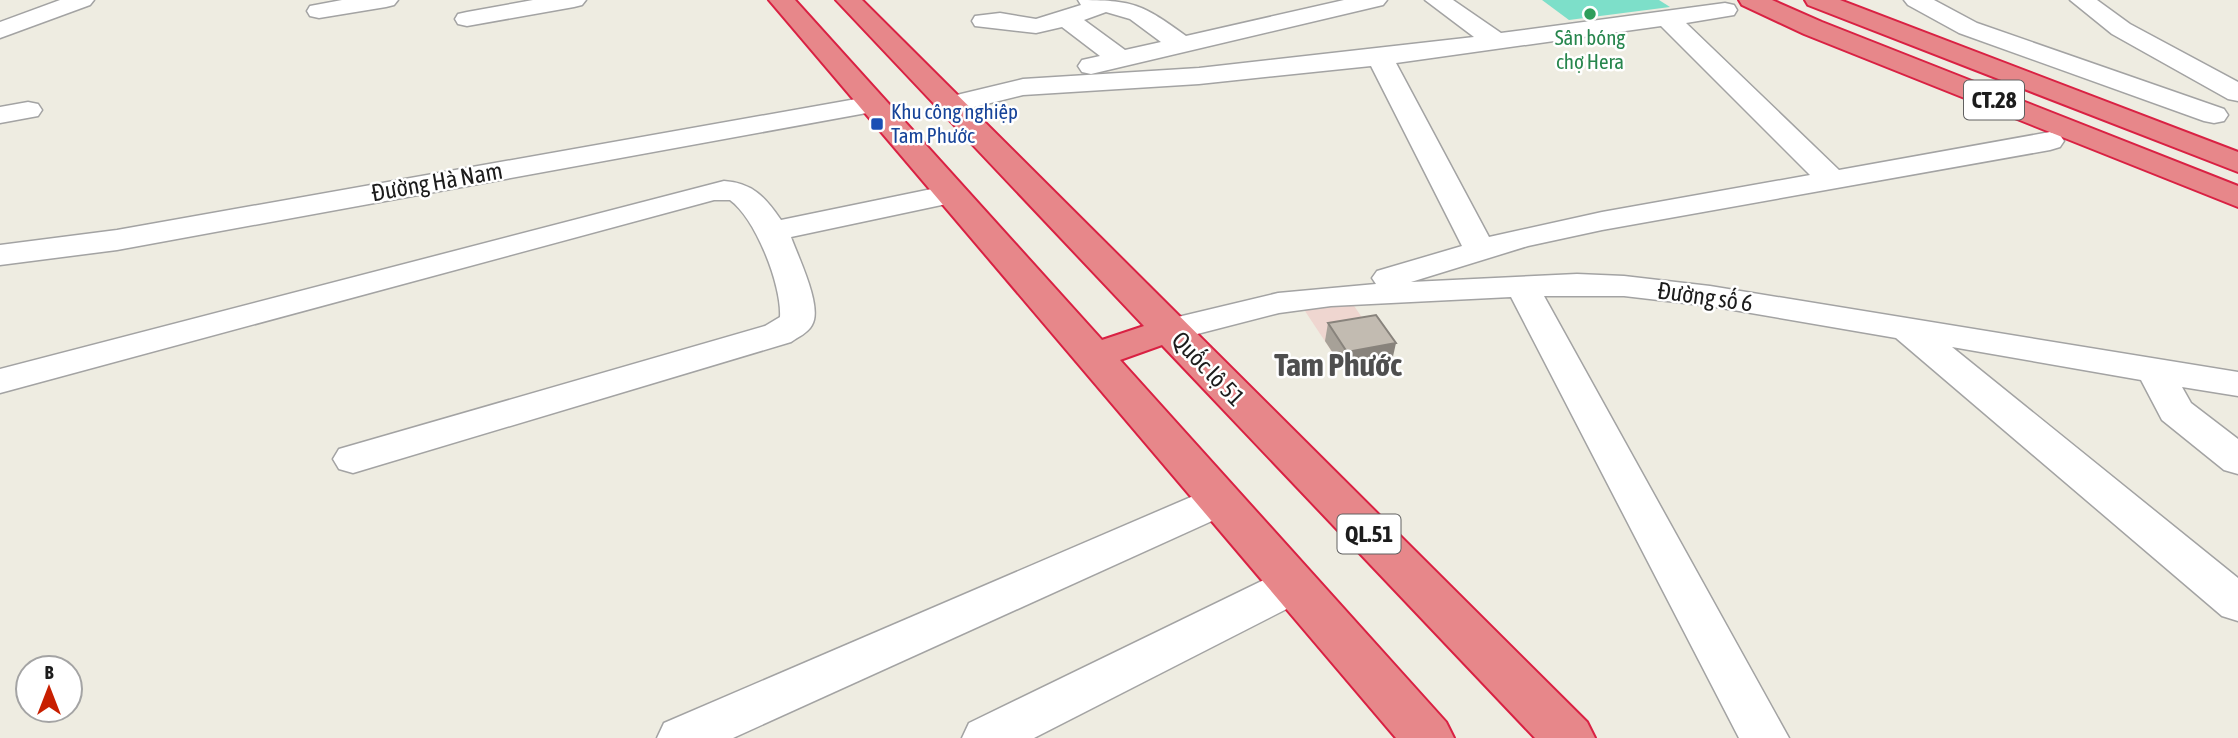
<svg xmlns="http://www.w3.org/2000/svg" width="2238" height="738" font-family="'Asap Condensed',sans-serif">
	<rect width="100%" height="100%" fill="#eeece1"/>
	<!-- commercial -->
	<path fill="#efd6d0" d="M1350 300 1392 361 1344 370 1301 305Z"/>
	<!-- pitch -->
	<path fill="#7ddfc9" d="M1542 0H1659L1670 7 1569 20Z"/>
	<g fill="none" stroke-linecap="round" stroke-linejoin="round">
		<!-- minor casing -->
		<g stroke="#a3a3a3" stroke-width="3">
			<g id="minor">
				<path d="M60 0H94L90 5 0 38V22Z"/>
				<path d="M342 0H398L394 5 386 7 319 18 310 16 307 11 310 6Z"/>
				<path d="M533 0H586L582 5 574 7 467 26 458 24 455 19 458 14 467 12Z"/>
				<path d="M1078 0C1133 0 1142 4 1186 36L1344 0H1387L1383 5 1091 74 1082 72 1078 66 1082 60 1100 56 1062 27 1036 33 975 26 972 21 975 16 1000 13 1036 19 1081 5ZM1106 12 1130 19 1161 42 1125 50 1084 20Z"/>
				<path d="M1425 0H1453L1501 33 1725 3 1734 5 1737 10 1734 15 1686 23 1839 170 2050 132 2060 135 2064 141 2060 147 2050 150 1602 230 1528 246 1411 282 1577 274 1624 276 1710 286 2238 372V396L2182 387 2191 403 2238 439V474L2224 470 2162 420 2141 380 1952 347 2238 578V621L2222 616 1896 338 1710 306 1624 296H1544L1789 738H1739L1511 297 1331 306 1279 313 1170 341 1157 338 1152 330 1157 322 1278 293 1376 284 1372 278 1377 271 1462 246 1371 66 1199 84 1023 95 950 113 940 111 936 105 940 99 1023 79 1199 68 1474 37ZM1661 26 1810 175 1602 212 1489 237 1396 63Z"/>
				<path d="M1904 0H1934L1977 23 2224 109 2228 115 2224 121 2214 123 2204 121 1959 33 1908 5Z"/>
				<path d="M2070 0H2097L2130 24 2238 82V101L2228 99 2112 34Z"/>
				<path d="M873 96 883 98 887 104 883 110 117 250 0 265V245L117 230Z"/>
				<path d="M28 102 38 104 42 110 38 116 0 123V107Z"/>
				<path d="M724 181C753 183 765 197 781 220L951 185 962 188 966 194 962 200 951 203 791 237C798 257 823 307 812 325 808 333 798 337 791 342L353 473 339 469 333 459 339 449 765 326 780 317C782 286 756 219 730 200H714L0 393V369Z"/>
				<path d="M1219 485 1234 489 1240 500 1234 511 733 738H657L664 723Z"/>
				<path d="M1294 568 1310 573 1316 585 1310 597 1034 738H962L969 723 1278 573Z"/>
			</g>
		</g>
		<!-- highway casing -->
		<g stroke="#d92143" stroke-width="4">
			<g id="highway">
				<path d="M769 0H795L1102 340 1144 326 836 0H862L1587 722 1595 738H1535L1162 345 1120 360 1446 722 1454 738H1396Z"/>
				<path d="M1739 0H1772L1822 22 2238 186V207L1804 34 1742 5Z"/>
				<path d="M1805 0H1840L2238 152V172L1808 5Z"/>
			</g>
		</g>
		<!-- minor -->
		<use href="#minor" fill="#fff" fill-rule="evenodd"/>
		<!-- highway -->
		<use href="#highway" fill="#e7878a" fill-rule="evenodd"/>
	</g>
	<!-- wall -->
	<path fill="#a7a198" d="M1328 323 1392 361 1344 370 1325 341Z"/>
	<!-- shaded-wall -->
	<path fill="#88837c" d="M1396 343 1392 361 1344 370 1347 352Z"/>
	<!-- building -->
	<path fill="#c2bbb1" stroke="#88837c" stroke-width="2" d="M1376 315 1396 343 1347 352 1328 323Z"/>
	<!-- markers -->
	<circle fill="#2e9e5b" stroke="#fff" stroke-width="2.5" cx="1590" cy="14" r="7"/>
	<rect fill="#1a4fb4" stroke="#fff" stroke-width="2.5" x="870" y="117" width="14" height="14" rx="3.5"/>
	<g text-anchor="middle" stroke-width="5" stroke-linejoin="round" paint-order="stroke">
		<!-- far-leisure labels -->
		<g font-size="21" fill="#27864d" stroke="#fff">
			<text x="1590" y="45">Sân bóng<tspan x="1590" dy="24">chợ Hera</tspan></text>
		</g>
		<!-- far-transit labels -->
		<g font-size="21" fill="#164399" stroke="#fff" text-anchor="start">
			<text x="891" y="119">Khu công nghiệp<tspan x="891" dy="24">Tam Phước</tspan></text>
		</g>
		<!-- shield labels -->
		<g fill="#fff" stroke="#606060" stroke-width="2">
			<rect x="1964" y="80.5" width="60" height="39" rx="5"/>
			<rect x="1337.5" y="514.5" width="63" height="39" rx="5"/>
		</g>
		<g font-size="23" font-weight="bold" fill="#1c1c1c">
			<text x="1994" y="108">CT.28</text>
			<text x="1369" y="542">QL.51</text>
		</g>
		<!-- street labels -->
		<g font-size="24" fill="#1c1c1c" stroke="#fff">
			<text transform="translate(437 182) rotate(-10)" y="8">Đường Hà Nam</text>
			<text transform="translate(1705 297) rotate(8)" y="8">Đường số 6</text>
			<text transform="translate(1208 369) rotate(46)" y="8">Quốc lộ 51</text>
		</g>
		<!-- district labels -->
		<g font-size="32" font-weight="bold" fill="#4f4f4f" stroke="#fff">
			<text x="1338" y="376">Tam Phước</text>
		</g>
	</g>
	<!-- north arrow -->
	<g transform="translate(49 689)"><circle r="33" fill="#ffffff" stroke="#a4a4a4" stroke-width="2"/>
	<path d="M0-5L12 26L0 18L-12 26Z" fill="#c81f00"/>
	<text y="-10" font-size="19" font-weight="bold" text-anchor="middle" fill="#1c1c1c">B</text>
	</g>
</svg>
